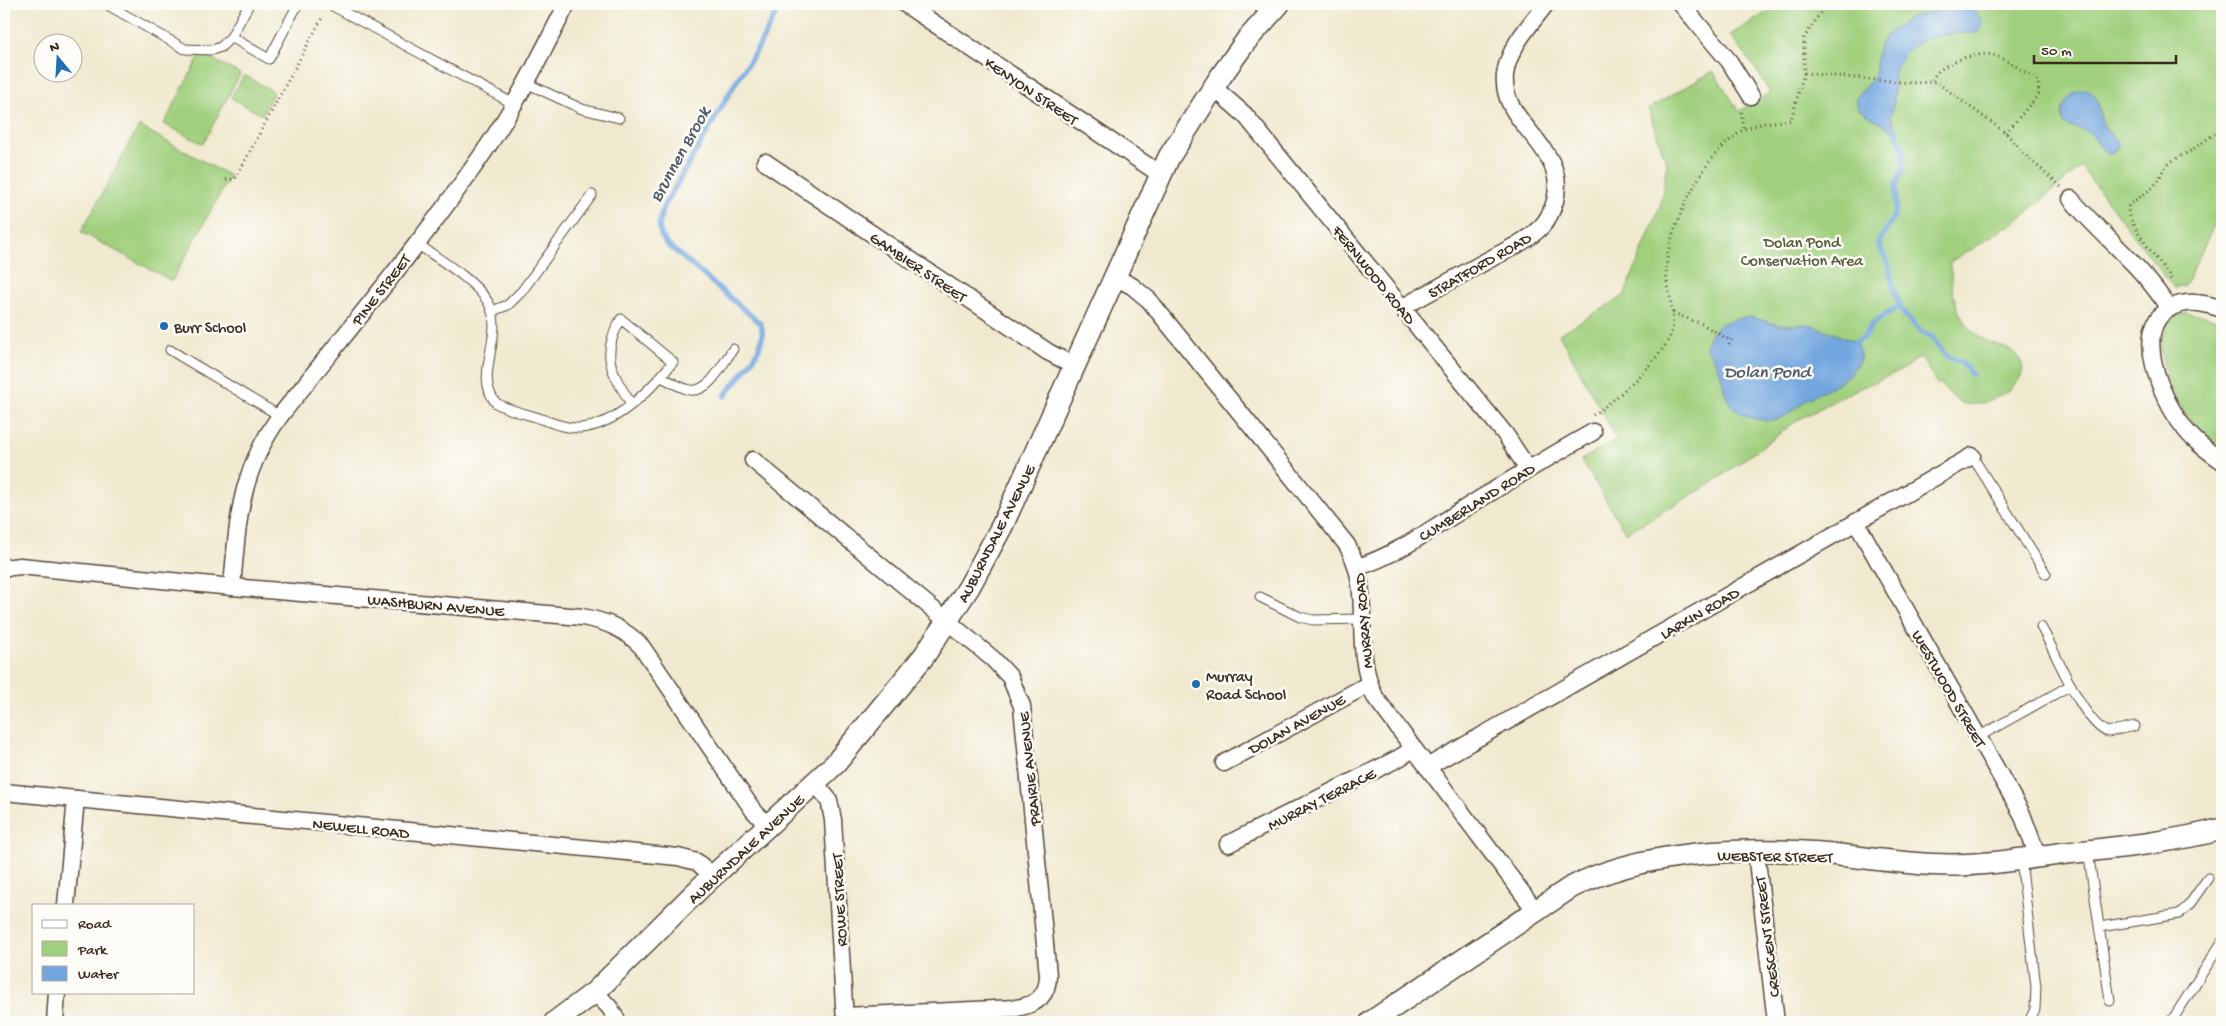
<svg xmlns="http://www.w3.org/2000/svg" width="2226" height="1026" font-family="'Gochi Hand',sans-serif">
	<rect width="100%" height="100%" fill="#fdfcf7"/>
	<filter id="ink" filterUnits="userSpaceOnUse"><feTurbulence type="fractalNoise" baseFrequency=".02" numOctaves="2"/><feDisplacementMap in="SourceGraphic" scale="10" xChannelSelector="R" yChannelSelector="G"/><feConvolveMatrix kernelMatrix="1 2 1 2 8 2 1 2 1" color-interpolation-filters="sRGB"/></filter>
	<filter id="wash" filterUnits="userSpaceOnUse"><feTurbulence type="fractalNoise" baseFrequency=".0096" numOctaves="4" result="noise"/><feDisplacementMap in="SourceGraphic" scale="20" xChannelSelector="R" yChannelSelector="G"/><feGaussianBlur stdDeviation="1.12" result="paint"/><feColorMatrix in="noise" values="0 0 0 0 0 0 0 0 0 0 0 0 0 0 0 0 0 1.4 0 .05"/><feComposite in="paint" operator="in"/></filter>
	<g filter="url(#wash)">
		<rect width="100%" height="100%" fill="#f0e9cf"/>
		<!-- green -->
		<g fill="#a0d07e" stroke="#6e7d4e">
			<path d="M1780 4H2222V208L2185 286 2174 288 2081 167 2011 226 2005 227 1974 248 1951 261C1950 294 1957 330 1992 343 2004 348 2017 350 2022 364 2029 386 1981 411 1962 403 1954 399 1945 390 1940 383L1937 384 1921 357 1900 371 1851 392 1798 420 1712 483 1626 533 1581 460 1617 439 1559 334 1624 296 1660 206 1667 164 1648 109 1713 71 1739 111 1770 93 1756 69 1730 35Z"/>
			<path d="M201 53 240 74 203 144 164 124Z"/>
			<path d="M244 75 274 92 262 115 231 98Z"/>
			<path d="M139 126 230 176 172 281 81 232Z"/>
			<path d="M2186 313 2206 316 2222 323V447C2210 440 2198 431 2190 420 2170 396 2138 324 2186 313Z"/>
		</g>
		<!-- water -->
		<g fill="#72a6df" stroke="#56687e">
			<path d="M1958 8C1970 8 1977 12 1983 22L1978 33H1955L1930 38 1920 41 1904 54 1894 74V101L1891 116 1895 129H1890L1858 109 1856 98 1875 75 1878 48 1887 34 1912 16Z"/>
			<path d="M2086 89C2102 96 2097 110 2103 124 2107 133 2116 137 2119 147L2115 152 2109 154C2099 150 2099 143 2093 136 2086 128 2074 129 2065 125 2057 109 2068 92 2086 89Z"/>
			<path d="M1751 317 1779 325 1809 324 1856 342 1861 356C1853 380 1827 388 1806 400 1796 407 1787 418 1774 420 1764 422 1746 418 1738 411 1720 397 1726 383 1718 367 1715 360 1710 354 1706 348 1709 323 1729 319 1751 317Z"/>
		</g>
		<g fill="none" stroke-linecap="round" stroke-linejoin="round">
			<!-- stream -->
			<g stroke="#72a6df" stroke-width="5.5">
				<path d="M1895 129 1904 151 1903 170 1896 185V209L1893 218 1878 243 1888 263 1895 294 1904 314 1921 332 1931 336 1946 356 1962 363 1972 375"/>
				<path d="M1856 342 1864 337 1873 323 1899 306"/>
				<path d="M725 396C739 376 769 349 761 324L668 245C656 232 658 222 664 206L736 82 758 48 781 4"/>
			</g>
		</g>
	</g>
	<g filter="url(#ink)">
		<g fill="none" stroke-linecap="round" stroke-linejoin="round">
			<!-- service casing -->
			<g stroke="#564739" stroke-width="11">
				<g id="service">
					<path d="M106 4 185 49 212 50 221 47 231 37"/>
					<path d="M249 4 231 37 269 59 298 4"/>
					<path d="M329 4 514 104"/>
					<path d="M526 83 582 109 619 118"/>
					<path d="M416 243C438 259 474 279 488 302 507 333 472 375 496 403 508 410 522 413 536 417 550 422 566 429 581 428 617 425 652 388 673 362L621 319C600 355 611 371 631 404"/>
					<path d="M492 311 508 305 522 291 592 195"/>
					<path d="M170 350 280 416"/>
					<path d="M661 377C670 381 680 388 690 390 710 393 723 363 733 349"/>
					<path d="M1972 456 2046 574"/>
					<path d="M1260 597 1300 617 1313 620 1361 619"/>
					<path d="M2041 627C2055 650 2083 724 2108 732L2135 726"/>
					<path d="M1978 737 2071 685"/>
					<path d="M2088 851 2110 1001"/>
					<path d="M2021 860 2036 987 2035 1009 2029 1022"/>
					<path d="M2100 927 2179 914 2189 905 2208 878"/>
					<path d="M2171 1022 2222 942"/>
				</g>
			</g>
			<!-- minor casing -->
			<g stroke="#564739" stroke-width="19">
				<g id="minor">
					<path d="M905 4 1160 174"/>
					<path d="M1261 4 1271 12"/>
					<path d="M1681 4 1729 61 1751 96"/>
					<path d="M1213 87 1245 115 1505 434 1528 469"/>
					<path d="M765 162 1048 352 1075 366"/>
					<path d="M2071 199C2103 237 2143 266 2169 309"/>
					<path d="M1115 277 1132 286 1149 300 1347 545C1375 593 1350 644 1375 697L1535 910"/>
					<path d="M1403 307C1432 291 1461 275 1490 259 1507 250 1527 241 1541 227 1548 220 1552 211 1555 201 1569 145 1500 126 1505 75 1508 48 1530 25 1546 4"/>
					<path d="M2222 309C2206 303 2186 299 2170 308 2131 329 2162 399 2182 425 2192 440 2208 451 2222 461"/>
					<path d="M753 460 993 659 1010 677 1022 706 1048 975C1048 996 1036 1005 1016 1008L845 1016"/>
					<path d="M1856 522 2022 814 2038 857"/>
					<path d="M1358 567C1396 555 1428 531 1462 510 1505 483 1549 457 1593 432"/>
					<path d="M4 568 20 566 232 587 582 617C606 621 625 629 642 647L753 810 768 826"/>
					<path d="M232 587C238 520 239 473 280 416 351 326 426 238 490 143 520 98 543 51 567 4"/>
					<path d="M1224 763 1369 684"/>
					<path d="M1427 767 1972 456"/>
					<path d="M815 783 829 800 833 820 845 1022"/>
					<path d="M4 792 678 857 697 862 713 876"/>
					<path d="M1228 844 1399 758 1413 749"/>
					<path d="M1756 852 1776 1022"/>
					<path d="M66 905 76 799"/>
					<path d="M595 992 610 1008 618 1022"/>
					<path d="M55 1022 57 992"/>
				</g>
			</g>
			<!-- tertiary casing -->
			<g stroke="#564739" stroke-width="24">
				<g id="tertiary">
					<path d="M555 1022 595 992 701 887 835 764 924 656 969 587 1002 526 1169 157 1221 76 1246 41 1279 4"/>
					<path d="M1371 1022 1570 888C1640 851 1743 847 1821 853 1864 857 1906 865 1949 865 1986 865 2022 859 2058 854 2112 848 2169 843 2222 829"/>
				</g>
			</g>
			<!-- path -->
			<g stroke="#564739" stroke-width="3" stroke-dasharray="1 4" stroke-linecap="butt">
				<path d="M1804 73 1911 83 1936 82 2006 133 2024 154 2061 187"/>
				<path d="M1932 80C1939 63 1976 51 1993 55 2007 59 2021 71 2035 77L2038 81 2039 94 2006 133"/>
				<path d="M1745 129 1764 123 1791 120 1804 73V38L1826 4"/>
				<path d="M226 180 235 179 323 16"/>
				<path d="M2171 279C2163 264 2122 220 2129 205L2152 188 2158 182 2164 168 2172 161 2192 150 2222 128"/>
				<path d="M1673 313 1702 324 1731 341"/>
				<path d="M1729 345 1733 336"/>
				<path d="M1593 415C1613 403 1666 354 1671 333 1677 311 1666 290 1666 269 1667 236 1693 182 1713 157 1722 146 1733 137 1744 129L1741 111"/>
			</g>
			<!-- service -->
			<use href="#service" stroke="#fff" stroke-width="9"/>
			<!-- minor -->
			<use href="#minor" stroke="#fff" stroke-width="16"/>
			<!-- tertiary -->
			<use href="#tertiary" stroke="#fff" stroke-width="21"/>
		</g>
	</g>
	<!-- markers -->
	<g fill="#1f6fb2" stroke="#fdfcf7" stroke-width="2">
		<circle cx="164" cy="326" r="5"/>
		<circle cx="1196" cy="684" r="5"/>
	</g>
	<g text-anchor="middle" stroke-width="5" stroke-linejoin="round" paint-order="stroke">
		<!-- street labels -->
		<g font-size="16" fill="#3b2a1e" stroke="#fdfcf7">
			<text transform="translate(1032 90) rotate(34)" y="6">KENYON STREET</text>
			<text transform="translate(1479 264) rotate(-30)" y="6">STRATFORD ROAD</text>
			<text transform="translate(919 266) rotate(34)" y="6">GAMBIER STREET</text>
			<text transform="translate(1375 274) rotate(51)" y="6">FERNWOOD ROAD</text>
			<text transform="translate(380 289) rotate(-52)" y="6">PINE STREET</text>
			<text transform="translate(1476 501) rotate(-32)" y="6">CUMBERLAND ROAD</text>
			<text transform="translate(995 533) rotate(-63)" y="6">AUBURNDALE AVENUE</text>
			<text transform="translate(436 604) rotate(5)" y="6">WASHBURN AVENUE</text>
			<text transform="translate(1699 612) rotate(-30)" y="6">LARKIN ROAD</text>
			<text transform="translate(1362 621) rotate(-95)" y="6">MURRAY ROAD</text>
			<text transform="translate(1950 688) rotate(60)" y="6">WESTWOOD STREET</text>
			<text transform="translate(1296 723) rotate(-29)" y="6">DOLAN AVENUE</text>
			<text transform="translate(1028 769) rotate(-96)" y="6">PRAIRIE AVENUE</text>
			<text transform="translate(1321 798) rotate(-27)" y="6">MURRAY TERRACE</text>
			<text transform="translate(361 827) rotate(6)" y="6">NEWELL ROAD</text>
			<text transform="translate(745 848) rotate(-43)" y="6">AUBURNDALE AVENUE</text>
			<text transform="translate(1775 855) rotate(1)" y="6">WEBSTER STREET</text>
			<text transform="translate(838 900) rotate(-93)" y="6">ROWE STREET</text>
			<text transform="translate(1766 937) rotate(-97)" y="6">CRESCENT STREET</text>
		</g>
		<!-- park labels -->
		<g font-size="16" fill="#595c3b" stroke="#fdfcf7">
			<text x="1802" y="247">Dolan Pond<tspan x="1802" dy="18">Conservation Area</tspan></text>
		</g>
		<!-- poi labels -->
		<g font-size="16" fill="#3b2a1e" stroke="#fdfcf7" text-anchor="start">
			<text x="174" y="332">Burr School</text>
			<text x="1206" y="681">Murray<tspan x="1206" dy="18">Road School</tspan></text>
		</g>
		<!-- water labels -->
		<g font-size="18" font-style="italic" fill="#515c6b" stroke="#fdfcf7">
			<text transform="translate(679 154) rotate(-61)" y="6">Brunnen Brook</text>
			<text x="1767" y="377">Dolan Pond</text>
		</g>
	</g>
	<!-- margin -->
	<rect width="2226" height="1026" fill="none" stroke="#fdfcf7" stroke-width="20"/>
	<!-- legend -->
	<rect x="32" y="904" width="162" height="90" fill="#fdfcf7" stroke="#afa8a0"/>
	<rect x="42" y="920" width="25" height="8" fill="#ffffff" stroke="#afa8a0"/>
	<text x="78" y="928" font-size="15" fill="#3b2a1e">Road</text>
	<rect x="42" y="941" width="25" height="15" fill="#a0d07e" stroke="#afa8a0"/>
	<text x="78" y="954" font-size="15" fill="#3b2a1e">Park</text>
	<rect x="42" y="966" width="25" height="15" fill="#72a6df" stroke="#afa8a0"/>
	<text x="78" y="978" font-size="15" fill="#3b2a1e">Water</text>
	<!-- north arrow -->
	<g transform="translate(58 58) rotate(342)"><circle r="24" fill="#fdfcf7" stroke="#afa8a0"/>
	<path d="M0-4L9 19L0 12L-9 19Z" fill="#1f6fb2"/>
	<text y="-8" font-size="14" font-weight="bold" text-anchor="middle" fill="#3b2a1e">N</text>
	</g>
	<!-- scale -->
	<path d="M2034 55v8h142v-8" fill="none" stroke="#3b2a1e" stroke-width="2.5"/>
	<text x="2041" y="55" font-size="15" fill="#3b2a1e" stroke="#fdfcf7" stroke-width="4" paint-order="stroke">50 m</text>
</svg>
